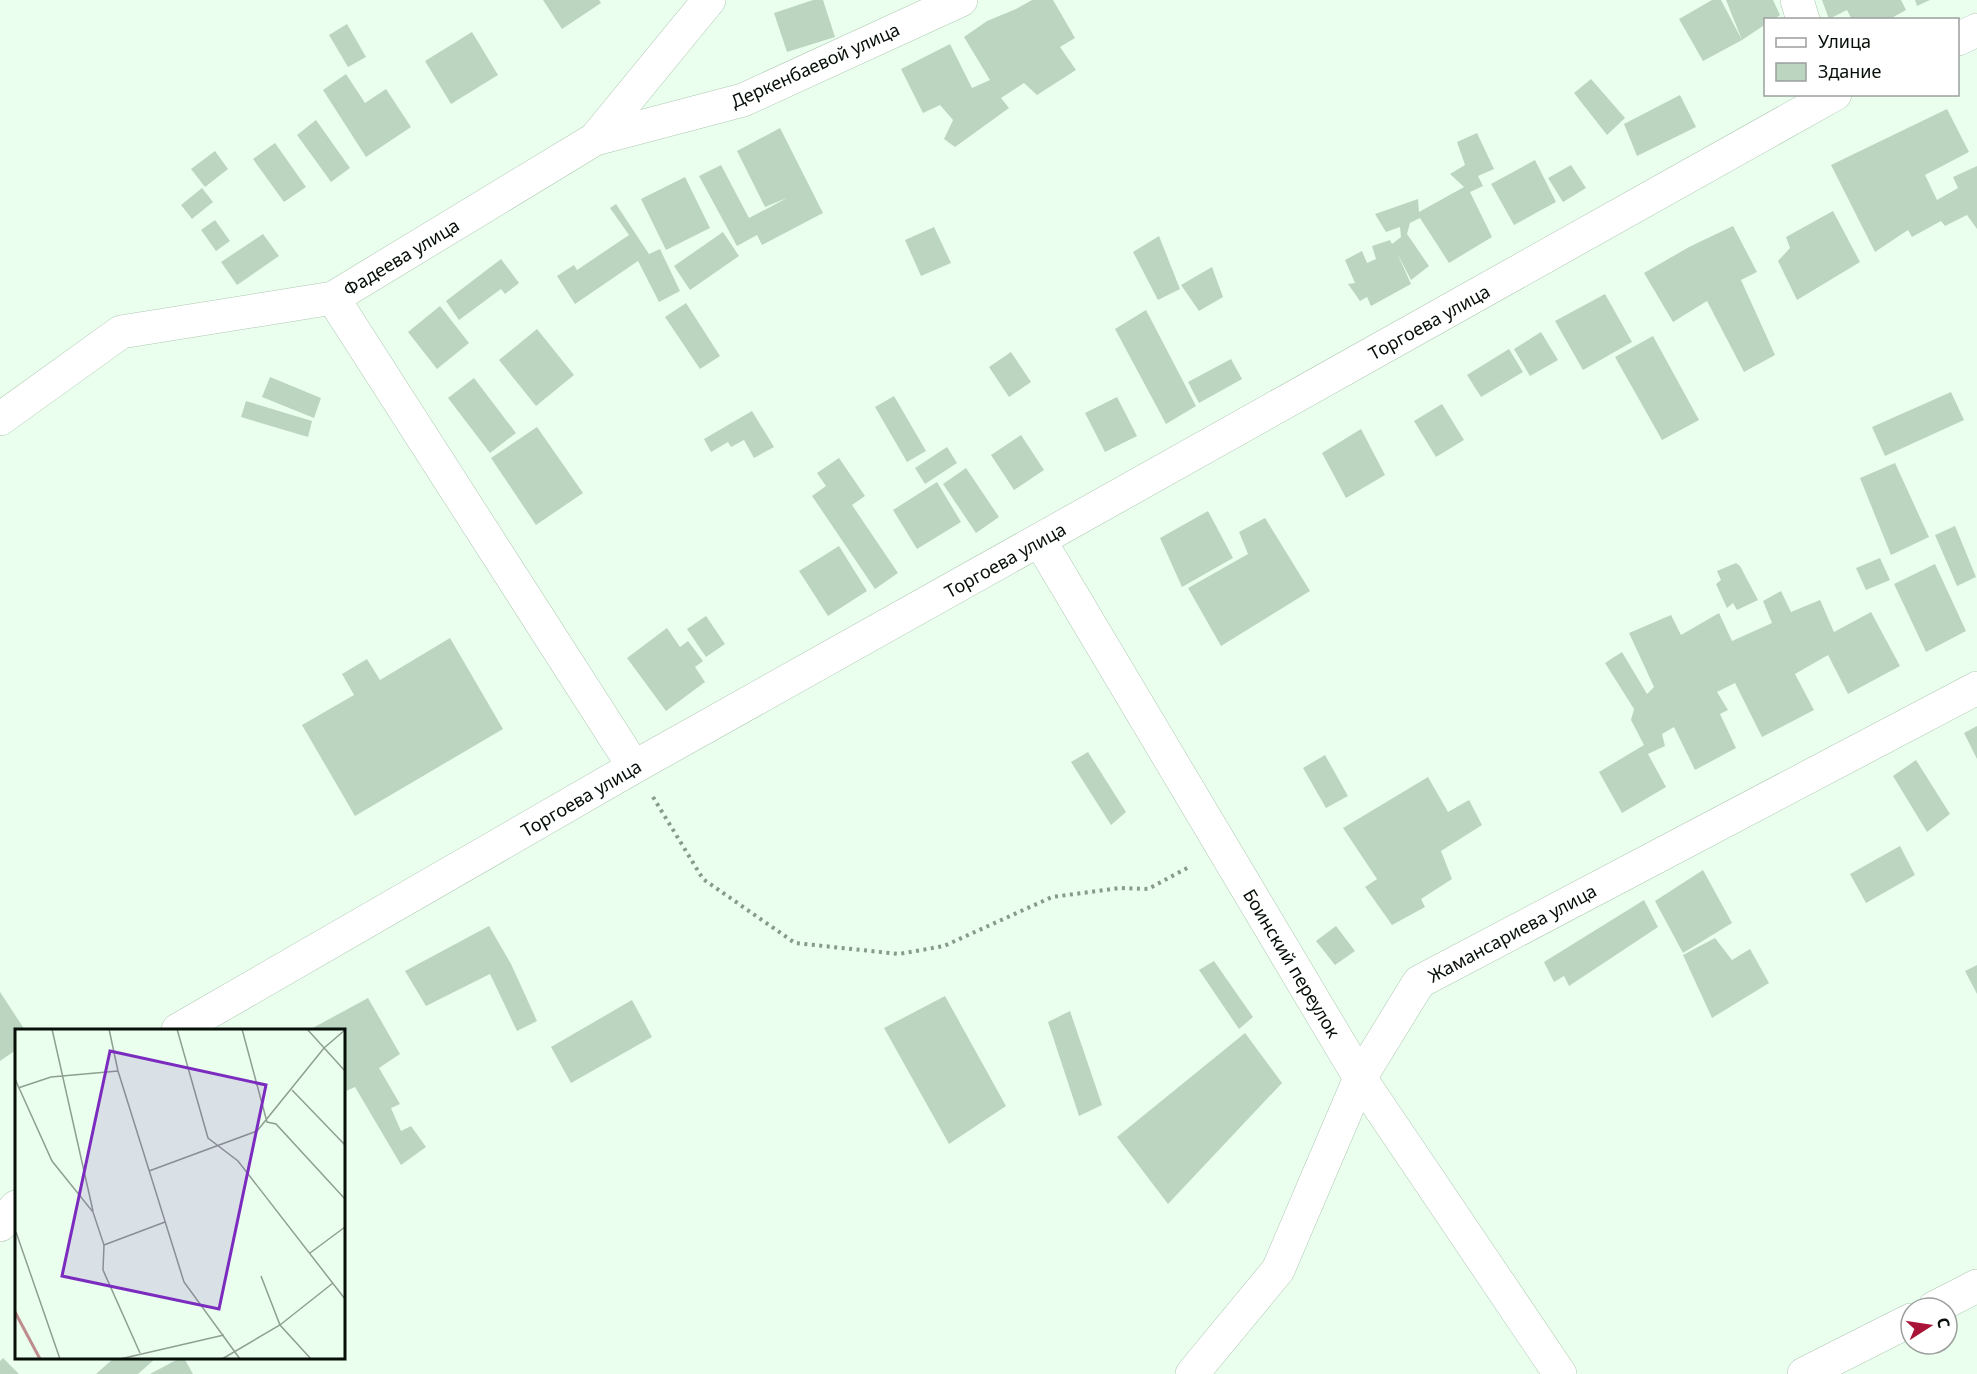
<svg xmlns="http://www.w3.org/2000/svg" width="1977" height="1374" viewBox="0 0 1977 1374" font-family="'Noto Sans',sans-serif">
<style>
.building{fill:#bcd5c0}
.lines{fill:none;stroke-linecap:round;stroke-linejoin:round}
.minor-casing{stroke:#afc8b3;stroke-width:34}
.path{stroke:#89998c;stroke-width:4;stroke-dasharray:3 4.5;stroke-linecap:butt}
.minor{stroke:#fff;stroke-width:33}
.labels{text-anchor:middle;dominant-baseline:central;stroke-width:5;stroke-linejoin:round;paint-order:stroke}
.street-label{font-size:18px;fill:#060f08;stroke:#fff}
.inset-river{fill:none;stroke:#bf8c8e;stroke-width:3}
.inset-road{fill:none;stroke:#8f9f92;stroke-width:1.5}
.view{fill:#7b2cbf;fill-opacity:0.15;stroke:#7b2cbf;stroke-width:3}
.inset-edge{fill:none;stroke:#060f08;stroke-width:3}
</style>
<rect width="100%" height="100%" fill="#eaffee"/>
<path class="building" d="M543 0H599L601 3 562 29Z
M813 0H823L835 37 787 52 774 13Z
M1032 0H1053L1075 38 1060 47 1076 70 1037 95 1024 83 1001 98 1009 108 955 147 944 139 953 120 940 105 923 113 901 69 950 44 972 88 990 80 964 37 987 21 1016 9Z
M1712 0H1721L1742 40 1703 61 1679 19Z
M1726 0H1773L1780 15 1773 20H1766V24L1742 40Z
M1822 0H1901L1906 10 1888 20H1852L1847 10 1829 19Z
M1915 0H1930L1917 6Z
M347 24 366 57 348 67 329 35Z
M472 32 498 75 451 104 425 61Z
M346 74 365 103 386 89 411 127 366 157 323 90Z
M1591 79 1625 118 1607 135 1574 93Z
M1680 95 1696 127 1637 156 1624 124Z
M1947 109 1969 152 1925 175 1937 200 1958 188 1953 177 1977 166V229L1967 215 1945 226 1941 221 1912 237 1908 230 1875 252 1831 165Z
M316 120 350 168 331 182 297 135Z
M780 128 823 213 762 245 757 235 737 246 699 176 721 165 749 218 787 198 765 207 737 151Z
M1477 133 1494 169 1478 176 1483 186 1470 192 1492 237 1449 263 1420 218 1410 223 1407 234 1429 266 1411 280 1397 253 1411 284 1371 306 1367 297 1360 301 1348 284 1355 283 1345 260 1362 251 1367 263 1376 259 1372 246 1390 240 1392 244 1401 237 1400 227 1386 232 1375 214 1418 199 1419 212 1464 187 1450 174 1465 165 1457 142Z
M275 143 306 187 284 202 253 159Z
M215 151 228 169 205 187 191 169Z
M1535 160 1556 202 1514 225 1491 184Z
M1571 165 1586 188 1563 202 1548 178Z
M685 177 710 228 666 250 641 199Z
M202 188 213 202 192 219 181 205Z
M616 204 649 254 660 249 680 291 659 302 638 261 575 304 557 276 574 265 577 270 629 235 610 208Z
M1833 211 1860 262 1797 300 1778 261 1790 248 1786 237Z
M215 220 230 241 216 251 201 230Z
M1733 226 1757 272 1741 280 1775 355 1744 372 1707 301 1673 322 1644 273 1689 247Z
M934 227 951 263 921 276 905 240Z
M723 232 739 256 690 290 674 266Z
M263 234 279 256 237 285 221 262Z
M1159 236 1180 289 1158 300 1133 252Z
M501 259 519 283 505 294 501 289 459 320 446 301Z
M1212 267 1223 297 1199 311 1181 285Z
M1605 294 1632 342 1583 370 1555 321Z
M686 303 720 356 700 369 665 317Z
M440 306 469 343 437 369 408 332Z
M1146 310 1196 406 1166 424 1115 329Z
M537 329 574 375 536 406 499 360Z
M1541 332 1558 360 1530 376 1514 349Z
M1653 336 1699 420 1662 440 1615 357Z
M1509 349 1523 372 1481 397 1467 375Z
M1011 352 1031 382 1009 397 989 367Z
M1231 359 1242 379 1199 403 1188 382Z
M270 377 321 398 314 418 262 397Z
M474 378 516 433 490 453 448 398Z
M1951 392 1964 420 1885 456 1872 427Z
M894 396 926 451 907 462 875 407Z
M1117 397 1137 436 1105 452 1085 413Z
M246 401 312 421 308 437 241 417Z
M1442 404 1464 440 1436 457 1414 421Z
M752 411 774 447 754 458 744 440 731 447 728 442 711 452 704 439Z
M537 427 583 493 536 525 491 458Z
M1361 429 1385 475 1346 498 1322 453Z
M1021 435 1044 470 1014 490 991 455Z
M947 447 957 463 925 484 915 468Z
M839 458 865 496 852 505 898 573 875 589 812 496 826 486 817 473Z
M1895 463 1929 537 1891 555 1860 478Z
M966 468 999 517 976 533 943 484Z
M937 482 961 522 917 549 893 510Z
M1208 511 1233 558 1182 587 1160 538Z
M1265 518 1310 591 1221 646 1188 588 1248 554 1239 532Z
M1955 526 1976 577 1957 586 1935 535Z
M839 546 867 591 828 616 799 571Z
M1880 558 1890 580 1866 590 1856 568Z
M1736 563 1740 566 1758 600 1737 610 1733 603 1727 608 1716 584 1721 580 1717 571Z
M1935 564 1966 631 1926 652 1894 584Z
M1781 591 1791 612 1820 600 1834 632 1871 612 1900 666 1848 694 1828 655 1795 674 1814 710 1762 737 1735 683 1717 692 1728 710 1720 714 1736 748 1695 770 1674 727 1662 734 1665 746 1648 754 1666 787 1622 813 1599 772 1644 745 1631 720 1634 709 1605 663 1622 652 1647 694 1654 687 1629 633 1671 615 1681 635 1719 613 1732 641 1772 623 1763 601Z
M706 616 725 644 706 657 687 629Z
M667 628 680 647 688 641 703 661 695 667 705 682 666 711 627 658Z
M450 638 503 729 355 816 302 725 354 695 342 674 367 659 380 680Z
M1977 726V759L1964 733Z
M1088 752 1126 812 1111 825 1071 762Z
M1325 755 1348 796 1326 808 1303 768Z
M1916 760 1950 814 1927 832 1893 776Z
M1428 777 1448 812 1469 800 1482 825 1441 851 1452 879 1421 899 1425 907 1392 925 1365 887 1377 879 1343 828Z
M1900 846 1915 875 1866 903 1850 874Z
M1703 870 1732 923 1683 953 1655 901Z
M1644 900 1658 927 1569 986 1564 976 1554 982 1544 962Z
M489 926 511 964 537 1021 517 1031 490 974 426 1006 405 971Z
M1336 926 1355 951 1335 965 1316 941Z
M1715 938 1732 960 1750 949 1769 983 1712 1018 1683 955Z
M1214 961 1253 1017 1239 1029 1199 970Z
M1977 965V994L1965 971Z
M0 992 25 1030H16V1050L0 1061Z
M945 996 1006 1106 949 1144 884 1028Z
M368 998 400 1054 379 1068 400 1104 391 1108 401 1131 411 1126 426 1147 401 1165 355 1087 344 1092V1030H309Z
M632 1000 652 1037 571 1083 551 1047Z
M1070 1011 1102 1105 1079 1116 1048 1022Z
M1245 1033 1282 1083 1168 1204 1117 1137Z
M3 1358 19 1374H0V1361Z
M114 1358H156L138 1374H96Z
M180 1358H184L193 1374H150Z"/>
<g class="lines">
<g class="minor-casing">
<path id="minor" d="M1797 0 1803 20
M1958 39 1977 30
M595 139 743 100 961 0
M333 298 634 767
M0 419 121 332 333 298 595 139 709 0
M1040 541 1360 1078 1560 1374
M178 1030 634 767 1835 94
M0 1225 16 1207
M1934 1308 1977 1286
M1192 1374 1278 1270 1360 1078 1419 982 1977 688
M1804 1374 1911 1320"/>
</g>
<path class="path" d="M653 797 703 879 795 943 899 954 944 946 1052 897 1120 888 1148 889 1191 866"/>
<use href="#minor" class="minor"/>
</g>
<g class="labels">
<g class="street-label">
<text transform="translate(815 65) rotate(-24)">Деркенбаевой улица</text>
<text transform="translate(401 257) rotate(-31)">Фадеева улица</text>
<text transform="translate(1429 322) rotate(-29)">Торгоева улица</text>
<text transform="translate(1005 560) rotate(-29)">Торгоева улица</text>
<text transform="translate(581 798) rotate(-30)">Торгоева улица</text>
<text transform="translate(1512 933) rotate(-28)">Жамансариева улица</text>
<text transform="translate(1292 963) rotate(59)">Боинский переулок</text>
</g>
</g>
<g transform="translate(15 1029)">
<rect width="330" height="330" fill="#eaffee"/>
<path class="inset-river" d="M0 283 25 330"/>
<path class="inset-road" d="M37 0 78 182M94 0 103 42 169 253 225 330M162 0 193 109 223 132 330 270M227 0 252 93 261 95 330 170M292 0 330 42M0 50 37 132 78 183 89 216 88 241 125 324M3 59 36 48 103 42M277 61 330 116M134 142 242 102 309 19 330 1M1 203 45 330M89 216 150 193M295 224 330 198M246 247 265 296 296 330M105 330 209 306M207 330 265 296 318 254"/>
<path class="view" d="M95 22 251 56 204 280 47 247Z"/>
<rect width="330" height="330" class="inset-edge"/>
</g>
<rect x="1764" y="18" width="195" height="78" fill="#ffffff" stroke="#9b9f9c" stroke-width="1.5"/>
<rect x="1776" y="38" width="30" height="9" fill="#ffffff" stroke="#9b9f9c" stroke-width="1.5"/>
<text x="1818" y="48" font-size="18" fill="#060f08">Улица</text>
<rect x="1776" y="63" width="30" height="18" fill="#bcd5c0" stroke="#9b9f9c" stroke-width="1.5"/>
<text x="1818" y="78" font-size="18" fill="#060f08">Здание</text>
<g transform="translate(1929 1326) rotate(78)"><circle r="28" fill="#ffffff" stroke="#9b9f9c" stroke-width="1.5"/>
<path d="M0-4.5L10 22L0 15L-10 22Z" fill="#aa1338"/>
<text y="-9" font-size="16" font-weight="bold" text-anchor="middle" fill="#060f08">С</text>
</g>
</svg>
